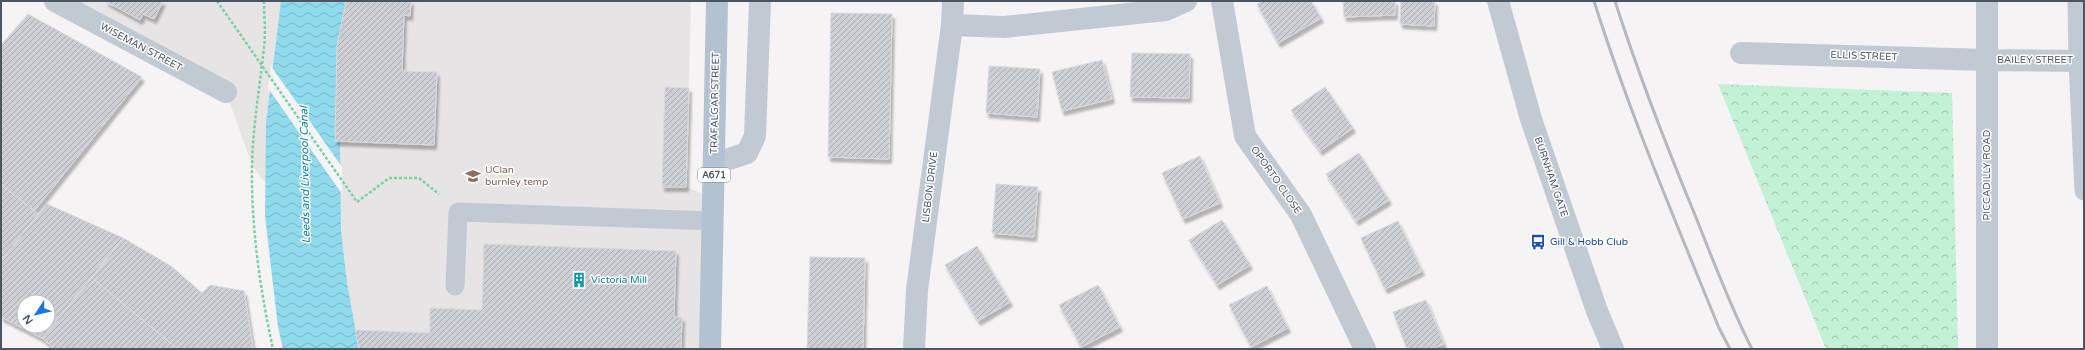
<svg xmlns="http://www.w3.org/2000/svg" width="2085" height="350" viewBox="0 0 2085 350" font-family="'Varela Round',sans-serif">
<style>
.education{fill:#e6e4e5}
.forest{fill:url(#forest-crowns)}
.water{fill:url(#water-waves)}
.pier{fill:#f5f3f3}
.building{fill:url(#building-hatch);stroke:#d7d9de;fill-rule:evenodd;filter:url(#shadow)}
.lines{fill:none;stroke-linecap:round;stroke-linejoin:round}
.path{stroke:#7ad0a6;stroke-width:2.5;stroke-dasharray:3 2;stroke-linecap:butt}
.service{stroke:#c1cad2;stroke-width:19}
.pedestrian{stroke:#c1cad2;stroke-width:22}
.minor{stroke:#c1cad2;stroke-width:22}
.tertiary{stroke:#c1cad2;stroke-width:22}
.primary{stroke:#b3c2d1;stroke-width:22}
.rail{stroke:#b5b8bd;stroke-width:3}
.labels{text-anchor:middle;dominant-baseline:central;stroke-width:3;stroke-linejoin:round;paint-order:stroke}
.shield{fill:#fff;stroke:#808990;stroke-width:1}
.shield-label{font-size:9px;font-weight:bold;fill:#4a5661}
.street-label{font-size:10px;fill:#4a5661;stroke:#fff}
.education-label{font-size:10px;fill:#785e54;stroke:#fff;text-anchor:start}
.transit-label{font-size:10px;fill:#164399;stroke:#fff;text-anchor:start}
.culture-label{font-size:10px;fill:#0d838f;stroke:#fff;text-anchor:start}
.water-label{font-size:11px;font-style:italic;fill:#0c7c9b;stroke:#fff}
</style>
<defs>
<pattern id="forest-crowns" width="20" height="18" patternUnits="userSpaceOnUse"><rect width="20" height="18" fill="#c3f1d5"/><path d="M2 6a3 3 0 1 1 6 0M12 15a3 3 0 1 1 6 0" fill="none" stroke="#a0c6b0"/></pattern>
<pattern id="water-waves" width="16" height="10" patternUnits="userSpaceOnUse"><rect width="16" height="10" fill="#90daee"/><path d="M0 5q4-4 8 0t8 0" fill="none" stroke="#78b4c4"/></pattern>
<pattern id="building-hatch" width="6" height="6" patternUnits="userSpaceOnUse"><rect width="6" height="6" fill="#cdcfd5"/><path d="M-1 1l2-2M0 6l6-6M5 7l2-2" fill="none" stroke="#a8abb0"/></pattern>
<filter id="shadow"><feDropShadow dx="2.5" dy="4.5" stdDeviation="1" flood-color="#0004"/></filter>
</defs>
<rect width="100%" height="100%" fill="#f5f3f3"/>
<path class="education" d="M55 1H691L686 187 714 198 710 349H359L349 298 252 165 226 92Z"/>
<path class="forest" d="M1718 84 1952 93 1958 349H1826Z"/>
<path class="water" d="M281 1H346L337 46 335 141H340L341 231 347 283 359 349H283L278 327 265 216 266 123Z"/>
<path class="pier" d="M271 66 342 167V194L268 88Z"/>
<path class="building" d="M105 1H163L154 19 143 14 140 20Z
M346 1H411L410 16 404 15 402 71 437 72 434 145 335 141 337 46Z
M1262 1H1311L1321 18 1278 43 1257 4Z
M1343 1H1395V15L1344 17Z
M1401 1H1435L1434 26 1400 24Z
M831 13 892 14 889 159 828 157Z
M28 14 142 77 34 211 1 184V45Z
M1132 53 1190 54 1189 98 1130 97Z
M1102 60 1112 99 1062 111 1052 72Z
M989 66 1040 69 1037 117 986 113Z
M665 87 689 88 686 187H662Z
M1325 87 1353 128 1320 151 1291 110Z
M1359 153 1389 200 1356 221 1326 174Z
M1200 156 1220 203 1183 219 1162 173Z
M1 184 38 214 1 261Z
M996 184 1038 187 1034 237 992 233Z
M47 204 123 238 42 338 1 317V261ZM24 302H48V326H24Z
M1222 220 1250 265 1217 285 1189 240Z
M1398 221 1422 271 1385 289 1361 238Z
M123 238 171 266 202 293 210 285 244 291 253 349H178L92 278Z
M484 244 676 251 674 317H682L681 349H359L355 330 430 333V308L482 310Z
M977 246 1010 302 978 321 945 265Z
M810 257 865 258 863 349H807Z
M92 278 178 349H55L42 338Z
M1098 285 1120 327 1081 347 1059 305Z
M1267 286 1288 328 1251 347 1229 305Z
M1426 300 1444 344 1431 349H1407L1393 312Z"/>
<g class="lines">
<path class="path" d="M217 1 357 202 389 178H419L439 194
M264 1C264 16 266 32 264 47 260 86 253 125 252 165 251 227 260 289 273 349"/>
<path class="service" d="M2077 1 2078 61 2084 191
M455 286 458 212 713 221"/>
<path class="pedestrian" d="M714 164 747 153 755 136 760 1"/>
<path class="minor" d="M55 1 226 92
M953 1 952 25 1004 27 1166 10 1186 1
M1222 1 1245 136 1301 215 1365 349
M1741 53 1987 60 2084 61
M914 349 917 290 952 25
M1987 349V1"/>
<path class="tertiary" d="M1498 1 1531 119 1597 311 1613 349"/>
<path class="primary" d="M710 349 717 1"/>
<path class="rail" d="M1594 1C1629 112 1675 220 1719 328L1730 349
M1615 1C1638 73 1666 145 1695 215 1713 260 1730 306 1752 349"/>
</g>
<defs>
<g id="university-bare" transform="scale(1.2)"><path d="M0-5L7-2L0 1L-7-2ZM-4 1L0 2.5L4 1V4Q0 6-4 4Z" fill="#8d6e63" stroke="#fff" stroke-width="2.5" paint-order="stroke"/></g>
<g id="bus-bare" transform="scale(1.2)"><path d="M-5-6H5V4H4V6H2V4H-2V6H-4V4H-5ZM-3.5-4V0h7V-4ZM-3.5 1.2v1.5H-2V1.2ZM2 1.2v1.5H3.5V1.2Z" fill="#1a4fb4" stroke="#fff" stroke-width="2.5" paint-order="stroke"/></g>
<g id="building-bare" transform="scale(1.2)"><path d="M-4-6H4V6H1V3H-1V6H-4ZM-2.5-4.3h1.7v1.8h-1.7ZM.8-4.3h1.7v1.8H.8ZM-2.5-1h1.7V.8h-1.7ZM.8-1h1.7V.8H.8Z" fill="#0f9aa8" stroke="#fff" stroke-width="2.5" paint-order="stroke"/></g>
</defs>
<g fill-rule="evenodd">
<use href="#university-bare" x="473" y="176"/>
<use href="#bus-bare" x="1538" y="242"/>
<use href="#building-bare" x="579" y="280"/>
</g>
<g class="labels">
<rect class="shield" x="698" y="168" width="32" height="14" rx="3"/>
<g class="shield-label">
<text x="714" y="175">A671</text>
</g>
<g class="street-label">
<text transform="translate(141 47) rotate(28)">WISEMAN STREET</text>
<text transform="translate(1864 56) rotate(2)">ELLIS STREET</text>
<text x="2035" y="60">BAILEY STREET</text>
<text transform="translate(715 103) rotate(-89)">TRAFALGAR STREET</text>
<text transform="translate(1987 175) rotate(-90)">PICCADILLY ROAD</text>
<text transform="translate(1551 177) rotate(71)">BURNHAM GATE</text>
<text transform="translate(1276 180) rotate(55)">OPORTO CLOSE</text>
<text transform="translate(930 187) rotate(-83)">LISBON DRIVE</text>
</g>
<g class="education-label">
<text x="485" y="170">UClan<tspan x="485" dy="12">burnley temp</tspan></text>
</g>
<g class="transit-label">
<text x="1550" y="242">Gill &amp; Hobb Club</text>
</g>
<g class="culture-label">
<text x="591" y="280">Victoria Mill</text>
</g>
<g class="water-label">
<text transform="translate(305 175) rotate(-91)">Leeds and Liverpool Canal</text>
</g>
</g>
<rect width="2085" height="350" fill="none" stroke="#4a5661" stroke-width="4"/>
<g transform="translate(36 314) rotate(235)"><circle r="19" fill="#ffffff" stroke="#b7bbc0"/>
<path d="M0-3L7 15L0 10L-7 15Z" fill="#1a73e8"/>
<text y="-6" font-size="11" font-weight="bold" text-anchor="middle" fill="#4a5661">N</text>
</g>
</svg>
